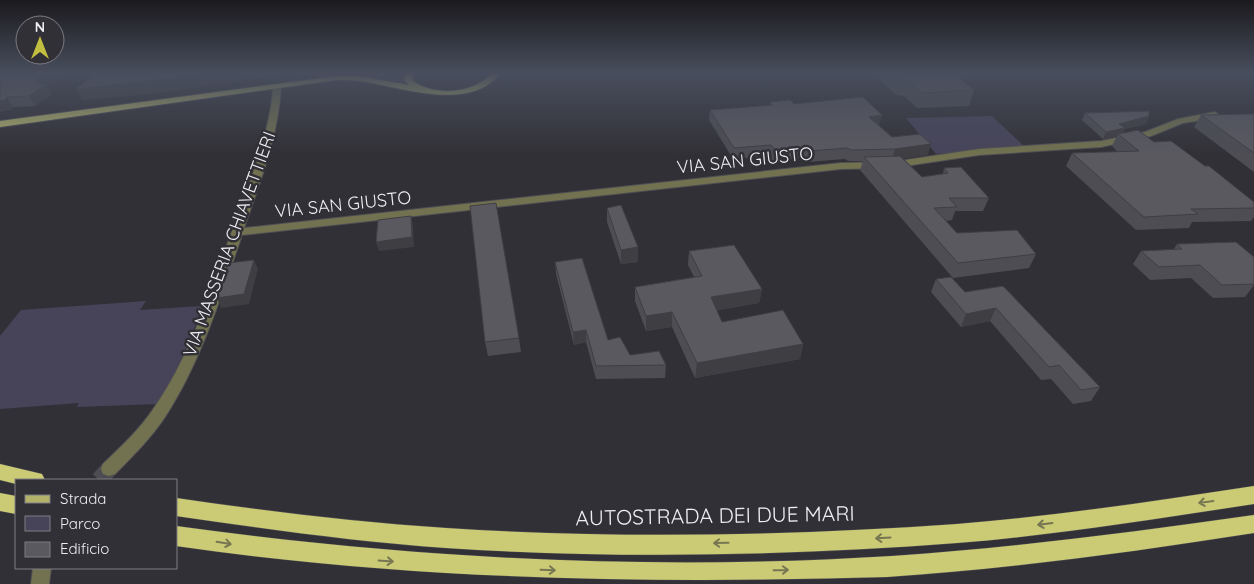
<svg xmlns="http://www.w3.org/2000/svg" width="1254" height="584" viewBox="0 0 1254 584" font-family="Quicksand,sans-serif">
<style>
.green{fill:#47445a}
.lines{fill:none;stroke-linecap:round;stroke-linejoin:round}
.minor-tunnel{stroke:#4d4c52;stroke-width:17;stroke-dasharray:17 8;stroke-linecap:butt}
.minor-casing{stroke:#4f4e54;stroke-width:2}
.major-casing{stroke:#4f4e54;stroke-width:2}
.highway-casing{stroke:#4f4e54;stroke-width:1}
.minor{fill:#727250;fill-rule:evenodd}
.major{fill:#b2b26b;fill-rule:evenodd}
.highway{fill:#cccb75;fill-rule:evenodd}
.wall{fill:#4d4d53}
.shaded-wall{fill:#3f3e43}
.building{fill:#5a5960;stroke:#3f3e43}
.oneway{stroke:#777652}
.labels{text-anchor:middle;dominant-baseline:central;stroke-width:5;stroke-linejoin:round;paint-order:stroke}
.street-label{font-size:18px;fill:#eeedf2;stroke:#313036}
.near-street-label{font-size:21px;fill:#eeedf2;stroke:#313036}
</style>
<rect width="100%" height="100%" fill="#313036"/>
<path class="green" d="M366 73H405V83L363 76Z
M992 116 1026 148 936 154 906 118Z
M146 301 140 310 202 306C191 341 176 372 158 404L77 407 79 403 0 409V336L21 310Z"/>
<g class="lines">
<path class="minor-tunnel" d="M99 480 109 469"/>
<g class="minor-casing">
<path id="minor" d="M271 85H277L281 88C278 137 260 182 244 228L841 163 892 162 979 149 1101 141 1145 132 1178 119 1215 112 1219 115 1215 118 1183 123 1151 136 1101 147 979 155 892 168 841 169 242 235C221 296 201 362 165 417 151 438 133 456 115 474L109 476 103 474 101 469 103 464C121 447 140 429 154 408 191 355 210 291 232 231 248 185 269 139 273 89L270 87Z
M33 568H51L49 584H31Z"/>
</g>
<g class="major-casing">
<path id="major" d="M407 73H415L412 80C432 97 475 94 492 73H500C471 113 401 87 360 81 353 80 345 80 337 80L0 127V121L337 76H358L409 85 404 80Z"/>
</g>
<g class="highway-casing">
<path id="highway" d="M0 464 42 474 45 480H16V484L0 480Z
M1254 486V504C1155 519 1057 535 957 543 788 556 616 559 446 548 356 542 266 529 176 516V498C266 511 356 522 446 528 616 539 788 536 957 524 1057 516 1155 501 1254 486Z
M0 493 16 496V514L0 511Z
M1254 515V533C1132 552 1010 569 887 577 649 584 412 580 176 546V526C413 559 653 571 892 556 1013 548 1134 532 1254 515Z"/>
</g>
<use href="#minor" class="minor"/>
<use href="#major" class="major"/>
<use href="#highway" class="highway"/>
</g>
<path class="wall" d="M0 73H62L47 85 52 94 35 106 13 107 11 110Z
M96 73H299L276 76 253 77 250 79 156 93 82 100Z
M873 73H953L974 90 969 106 917 108 904 96 896 95Z
M770 102 794 104 879 126 892 137 928 155 903 158 922 177 943 174 944 168 989 198 983 211H955L952 220 946 221 957 233 1036 254 1029 268 953 278 860 170 863 161H848L845 159 808 162 805 158 773 161 769 156 733 159 709 120 710 110 770 105Z
M1085 113 1149 116 1146 124 1125 129 1122 133 1154 142 1254 202V217L1251 221 1192 222 1189 228 1136 230 1066 166 1072 153 1118 152 1112 146 1117 136 1103 139 1082 120Z
M1254 114V172L1194 127 1201 115Z
M607 208 638 247V262L621 264 607 222Z
M1177 244 1254 257V285L1245 297 1213 298 1191 278 1150 280 1133 264 1141 251 1174 249Z
M689 251 762 289 759 303 717 310 722 322 803 344 800 359 695 378 672 327 646 331 635 301V287L694 277 688 265Z
M555 262 608 340 630 355 666 365 665 378 596 379 586 342 574 345 556 274Z
M936 279 965 292 1003 286 1100 387 1091 401 1073 404 1051 379 1041 380 990 321 961 327 931 292Z
M519 338 521 352 488 356 485 342Z"/>
<path class="shaded-wall" d="M43 73H62L47 85 52 94 35 106 29 96 34 80Z
M210 73H252L253 77 250 79 156 93 82 100 76 89Z
M275 73H299L276 76Z
M7 97 13 107 11 110 0 112V101Z
M882 115 879 126 869 117Z
M1149 116 1146 124 1125 129 1122 135 1118 134 1117 136 1103 139 1106 132 1119 124Z
M931 144 928 155 892 160 895 149Z
M411 216 413 225 414 247 379 251 376 242Z
M638 247V262L621 264V250Z
M254 260 258 269 249 304 221 308 217 298Z
M762 289 759 303 710 312 711 297Z
M996 308 990 321 961 327 966 314Z
M672 312V327L646 331V316Z
M586 330V342L574 345 573 332Z
M803 344 800 359 695 378 697 363Z"/>
<path class="building" d="M0 73H43L34 80H40L36 82H40L37 84H46L29 96 7 97 5 100 0 101Z
M96 73H210L150 81 76 89Z
M892 73H953L974 90 922 93 908 81 900 80Z
M863 97 882 115 869 117 892 137 920 134 931 144 895 149 851 150 847 148 810 151 807 147 775 150 771 145 734 148 710 110 773 105 770 102 790 100 794 104Z
M1149 111V116L1119 124 1125 128 1106 132 1085 113Z
M1254 114V153L1201 115Z
M1138 130 1154 142 1171 141 1205 166H1209L1254 202V208L1191 209 1198 214 1144 217 1072 153 1139 151 1118 134Z
M900 156 922 177 948 173 944 168 961 167 989 198H949L957 207 934 208 957 233 1017 230 1036 254 958 263 864 157Z
M496 203 519 338 485 342 470 206Z
M621 205 638 247 621 250 607 208Z
M411 216 412 237 376 242 378 220Z
M1236 242 1254 257V284L1222 285 1200 265 1159 267 1141 251 1182 249 1177 244Z
M734 245 762 289 711 297 722 322 783 310 803 344 697 363 672 312 646 316 635 287 702 276 689 251Z
M582 258 608 340 620 337 630 355 659 351 666 365 596 366 586 330 573 332 555 262Z
M254 260 244 294 217 298 228 263Z
M951 277 965 292 1003 286 1100 387 1081 390 1059 365 1049 367 996 308 966 314 936 279Z"/>
<defs><path id="oneway-shaft" d="M-6 0H5M1.5-3L5.5 0L1.5 3" fill="none" stroke-width="1.6" stroke-linecap="round" stroke-linejoin="round" transform="scale(1.25)"/></defs>
<g class="oneway">
<use href="#oneway-shaft" transform="translate(1206 502) rotate(172)"/>
<use href="#oneway-shaft" transform="translate(1045 524) rotate(173)"/>
<use href="#oneway-shaft" transform="translate(883 538) rotate(177)"/>
<use href="#oneway-shaft" transform="translate(224 543) rotate(9)"/>
<use href="#oneway-shaft" transform="translate(721 543) rotate(179)"/>
<use href="#oneway-shaft" transform="translate(386 561) rotate(4)"/>
<use href="#oneway-shaft" transform="translate(548 570) rotate(2)"/>
<use href="#oneway-shaft" transform="translate(781 570) rotate(-1)"/>
</g>
<linearGradient id="sky" x2="0" y2="1"><stop stop-color="#1b1a1e"/><stop offset="0.47" stop-color="#484e5d"/><stop offset="1" stop-color="#484e5d" stop-opacity="0"/></linearGradient>
<rect width="1254" height="155" fill="url(#sky)"/>
<g class="labels">
<g class="street-label">
<text transform="translate(745 160) rotate(-6)">VIA SAN GIUSTO</text>
<text transform="translate(343 204) rotate(-6)">VIA SAN GIUSTO</text>
<text transform="translate(229 244) rotate(-70)">VIA MASSERIA CHIAVETTIERI</text>
</g>
<g class="near-street-label">
<text transform="translate(715 515) rotate(-1)">AUTOSTRADA DEI DUE MARI</text>
</g>
</g>
<rect x="15" y="479" width="162" height="90" fill="#313036" stroke="#7d7c81"/>
<rect x="25" y="495" width="25" height="8" fill="#b2b26b" stroke="#7d7c81"/>
<text x="60" y="504" font-size="15" fill="#eeedf2">Strada</text>
<rect x="25" y="516" width="25" height="15" fill="#47445a" stroke="#7d7c81"/>
<text x="60" y="529" font-size="15" fill="#eeedf2">Parco</text>
<rect x="25" y="542" width="25" height="15" fill="#5a5960" stroke="#7d7c81"/>
<text x="60" y="554" font-size="15" fill="#eeedf2">Edificio</text>
<g transform="translate(40 40)"><circle r="24" fill="#313036" stroke="#7d7c81"/>
<path d="M0-4L9 19L0 12L-9 19Z" fill="#c1be40"/>
<text y="-8" font-size="14" font-weight="bold" text-anchor="middle" fill="#eeedf2">N</text>
</g>
</svg>
